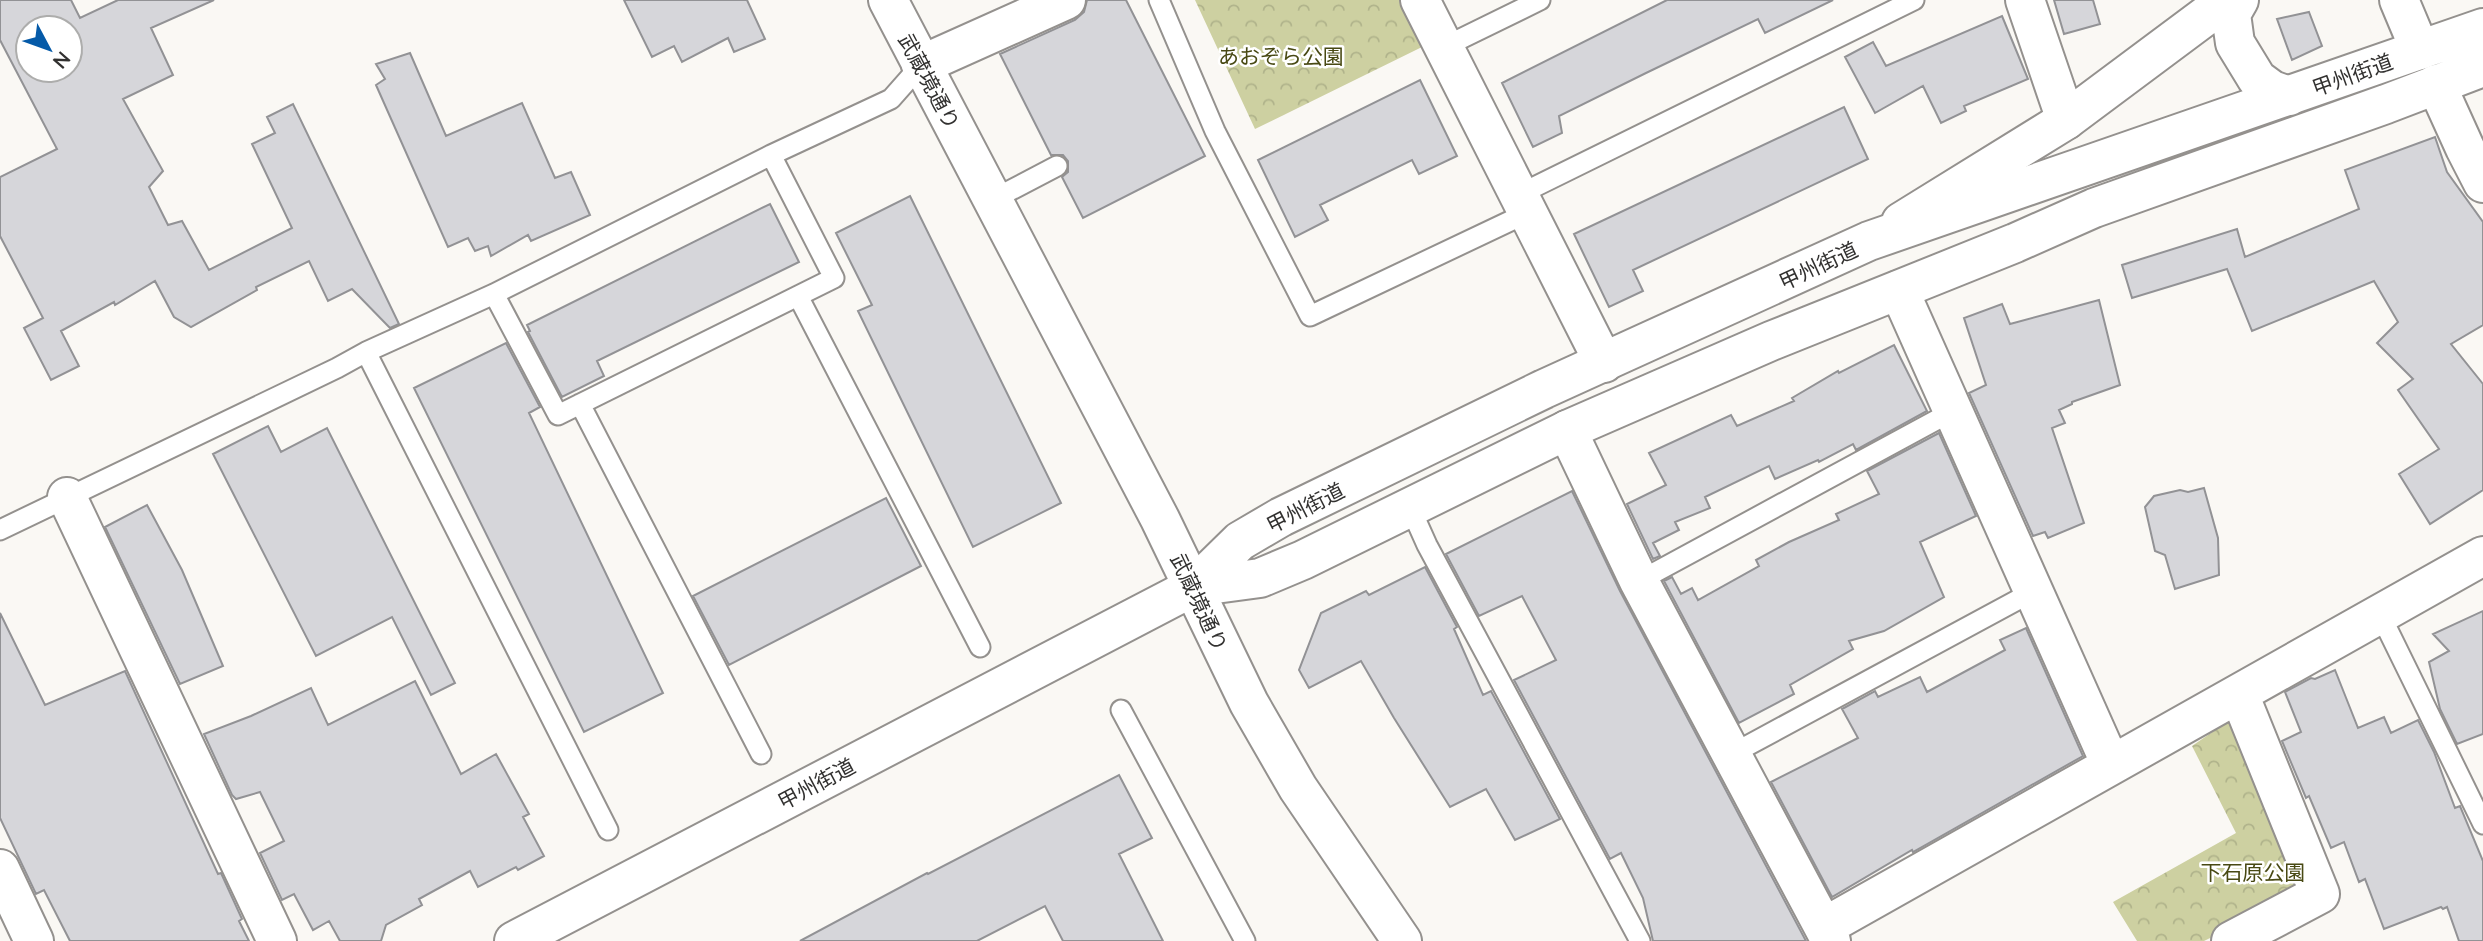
<svg xmlns="http://www.w3.org/2000/svg" width="2483" height="941" viewBox="0 0 2483 941" font-family="Lato,'Noto Sans JP',sans-serif">
<style>
.forest{fill:url(#forest-crowns)}
.building{fill:#d6d6da;stroke:#929295;stroke-width:2;fill-rule:evenodd}
.lines{fill:none;stroke-linecap:round;stroke-linejoin:round}
.service-casing{stroke:#94918e;stroke-width:23}
.minor-casing{stroke:#94918e;stroke-width:42}
.tertiary-casing{stroke:#94918e;stroke-width:42}
.secondary-casing{stroke:#94918e;stroke-width:42}
.primary-casing{stroke:#94918e;stroke-width:42}
.trunk-casing{stroke:#94918e;stroke-width:42}
.service{stroke:#fff;stroke-width:19}
.minor{stroke:#fff;stroke-width:38}
.tertiary{stroke:#fff;stroke-width:38}
.secondary{stroke:#fff;stroke-width:38}
.primary{stroke:#fff;stroke-width:38}
.trunk{stroke:#fff;stroke-width:38}
.labels{text-anchor:middle;dominant-baseline:central;stroke-width:5;stroke-linejoin:round;paint-order:stroke}
.park-label{font-size:21px;fill:#484913;stroke:#fff}
.street-label{font-size:21px;fill:#323130;stroke:#fff}
</style>
<defs>
<pattern id="forest-crowns" width="20" height="18" patternUnits="userSpaceOnUse" patternTransform="scale(1.75)"><rect width="20" height="18" fill="#cdd0a1"/><path d="M2 6a3 3 0 1 1 6 0M12 15a3 3 0 1 1 6 0" fill="none" stroke="#b0b38b"/></pattern>
</defs>
<rect width="100%" height="100%" fill="#faf8f4"/>
<path class="forest" d="M1195 0H1399L1422 47 1255 129Z
M2237 715 2306 891 2204 941H2137L2113 902 2236 833 2192 746Z"/>
<path class="building" d="M0 0H71L80 18 118 0H214L151 28 173 75 123 99 163 171 149 187 168 225 182 221 209 270 292 228 252 144 275 133 267 117 293 104 399 324 390 328 352 289 328 301 309 261 256 287 257 290 191 327 174 317 155 281 115 305 114 302 61 331 79 366 51 380 24 328 43 318 0 236V177L57 149 0 40ZM28 28H70V70H28Z
M624 0H747L765 39 734 52 728 38 682 62 674 46 652 57Z
M1087 0H1126L1205 156 1083 218 1062 177 1068 172V161L1063 155H1051L1000 54 1075 20 1084 12Z
M1667 0H1833L1765 33 1758 19 1646 73 1559 116 1562 133 1533 147 1502 83Z
M2054 0H2093L2100 24 2064 34Z
M2309 12 2322 46 2292 60 2277 19Z
M2002 16 2028 79 1964 106 1966 111 1941 123 1923 86 1875 113 1845 57 1873 42 1886 66Z
M410 53 446 136 522 103 555 178 571 172 590 215 531 241 528 235 491 256 488 246 475 251 468 238 448 247 376 85 385 79 376 64Z
M1420 80 1457 156 1419 174 1412 160 1320 205 1328 220 1295 237 1258 160Z
M1844 107 1868 159 1633 270 1643 291 1609 307 1574 234Z
M2435 137 2447 172 2483 222V325L2451 344 2483 384V490L2430 524 2399 474 2439 449 2398 390 2413 379 2377 343 2398 322 2374 281 2252 331 2227 269 2132 298 2122 265 2237 229 2245 257 2359 209 2345 170Z
M910 196 1061 503 973 547 858 311 872 305 836 233Z
M770 204 799 262 597 361 604 376 562 397 528 332 530 331 527 325Z
M2099 300 2120 385 2072 402V404L2059 410 2065 423 2052 428 2084 523 2048 538 2045 532 2033 536 1969 393 1986 385 1964 318 2002 304 2010 324Z
M506 343 540 407 529 413 663 693 584 732 414 388Z
M1894 345 1927 411 1856 450 1853 444 1819 462 1818 460 1775 479 1769 466 1705 497 1710 508 1675 522 1679 530 1653 543 1660 556 1653 559 1627 504 1666 485 1649 453 1731 415 1737 426 1794 401 1792 398 1838 371 1839 373Z
M268 426 281 452 327 428 455 683 431 695 392 617 316 656 213 454Z
M1939 433 1976 516 1920 542 1944 597 1884 631 1849 641 1853 649 1790 685 1794 694 1739 723 1664 581 1672 577 1681 594 1692 588 1698 600 1759 566 1756 560 1789 542 1839 520 1836 514 1879 494 1867 471Z
M2204 488 2218 538 2219 575 2175 589 2165 555 2155 551 2145 507 2154 496 2180 490 2188 492Z
M1572 491 1620 591 1806 941H1653L1643 898 1621 853 1610 859 1514 680 1556 660 1522 596 1479 616 1446 554Z
M886 498 921 566 729 665 693 596Z
M147 505 182 570 223 666 180 684 105 527Z
M1425 567 1457 627 1454 629 1483 695 1491 691 1560 819 1515 840 1486 789 1450 807 1394 718 1361 661 1309 688 1299 670 1321 613 1366 591 1369 595Z
M2483 611V734L2457 744 2440 709 2429 662 2449 651 2433 634Z
M0 613 45 705 125 671 218 874 221 873 242 919 239 921 249 941H70L44 890 36 894 0 818Z
M2026 628 2083 756 1913 852 1912 850 1832 897 1771 782 1858 738 1842 709 1875 691 1878 697 1920 677 1927 692 2005 650 2000 640Z
M2335 670 2358 728 2384 717 2391 733 2418 720 2434 752 2455 808 2460 806 2483 861V941H2459L2447 907 2443 909 2441 907 2384 929 2365 879 2359 882 2344 842 2331 848 2309 796 2306 798 2282 741 2301 732 2285 692 2311 678 2315 679Z
M415 681 461 774 496 754 529 814 523 817 544 856 518 870 516 867 478 887 470 871 419 899 422 905 386 925 381 941H340L329 921 313 930 294 894 282 900 260 853 284 841 260 792 236 799 232 795 204 734 251 716 311 688 328 725Z
M1119 775 1152 838 1119 854 1163 941H1063L1045 906 977 941H800L927 873 928 874Z"/>
<g class="lines">
<g class="service-casing">
<path id="service" d="M1159 0 1215 131 1310 316 1527 213
M1444 47 1540 0
M1518 195 1914 0
M992 200 1057 166
M494 294 558 415 834 278 771 155
M798 296 980 647
M366 352 608 830
M580 404 761 754
M1410 507 1427 545 1640 941
M0 530 337 368 366 352 494 294 771 155 891 99 921 65
M1639 581 1953 411
M2380 614 2483 824
M1121 710 1245 941
M1732 754 2034 591"/>
</g>
<g class="minor-casing">
<path id="minor" d="M1420 0 1604 363
M2025 0 2066 120
M2399 0 2420 50
M921 65 1066 0
M1899 290 2111 765
M1567 430 1639 581 1831 941
M67 497 277 941
M1824 927 2483 556
M2231 941 2320 894 2239 694"/>
</g>
<g class="tertiary-casing">
<path id="tertiary" d="M2436 84 2465 148 2483 183"/>
</g>
<g class="secondary-casing">
<path id="secondary" d="M2239 0 2231 14 2235 43 2257 79 2272 90 2289 96
M1901 222 2066 120 2227 0"/>
</g>
<g class="primary-casing">
<path id="primary" d="M888 0 1160 519 1249 703 1298 788 1402 941
M0 869 34 941"/>
</g>
<g class="trunk-casing">
<path id="trunk" d="M1193 587 1260 578 1303 560 1567 430 1771 341 2015 243 2094 208 2386 104 2483 67
M514 941 1193 587 1240 541 1281 517 1544 389 1869 241 2483 28"/>
</g>
<use href="#service" class="service"/>
<use href="#minor" class="minor"/>
<use href="#tertiary" class="tertiary"/>
<use href="#secondary" class="secondary"/>
<use href="#primary" class="primary"/>
<use href="#trunk" class="trunk"/>
</g>
<g class="labels">
<g class="park-label">
<text x="1281" y="55">あおぞら公園</text>
<text x="2253" y="871">下石原公園</text>
</g>
<g class="street-label">
<text transform="translate(2352 74) rotate(-20)">甲州街道</text>
<text transform="translate(930 81) rotate(62)">武蔵境通り</text>
<text transform="translate(1818 265) rotate(-25)">甲州街道</text>
<text transform="translate(1305 507) rotate(-27)">甲州街道</text>
<text transform="translate(1200 602) rotate(65)">武蔵境通り</text>
<text transform="translate(816 783) rotate(-28)">甲州街道</text>
</g>
</g>
<g transform="translate(49 49) rotate(131)"><circle r="33" fill="#ffffff" stroke="#adadac" stroke-width="2"/>
<path d="M0-5L12 26L0 18L-12 26Z" fill="#055aa8"/>
<text y="-10" font-size="19" font-weight="bold" text-anchor="middle" fill="#323130">N</text>
</g>
</svg>
